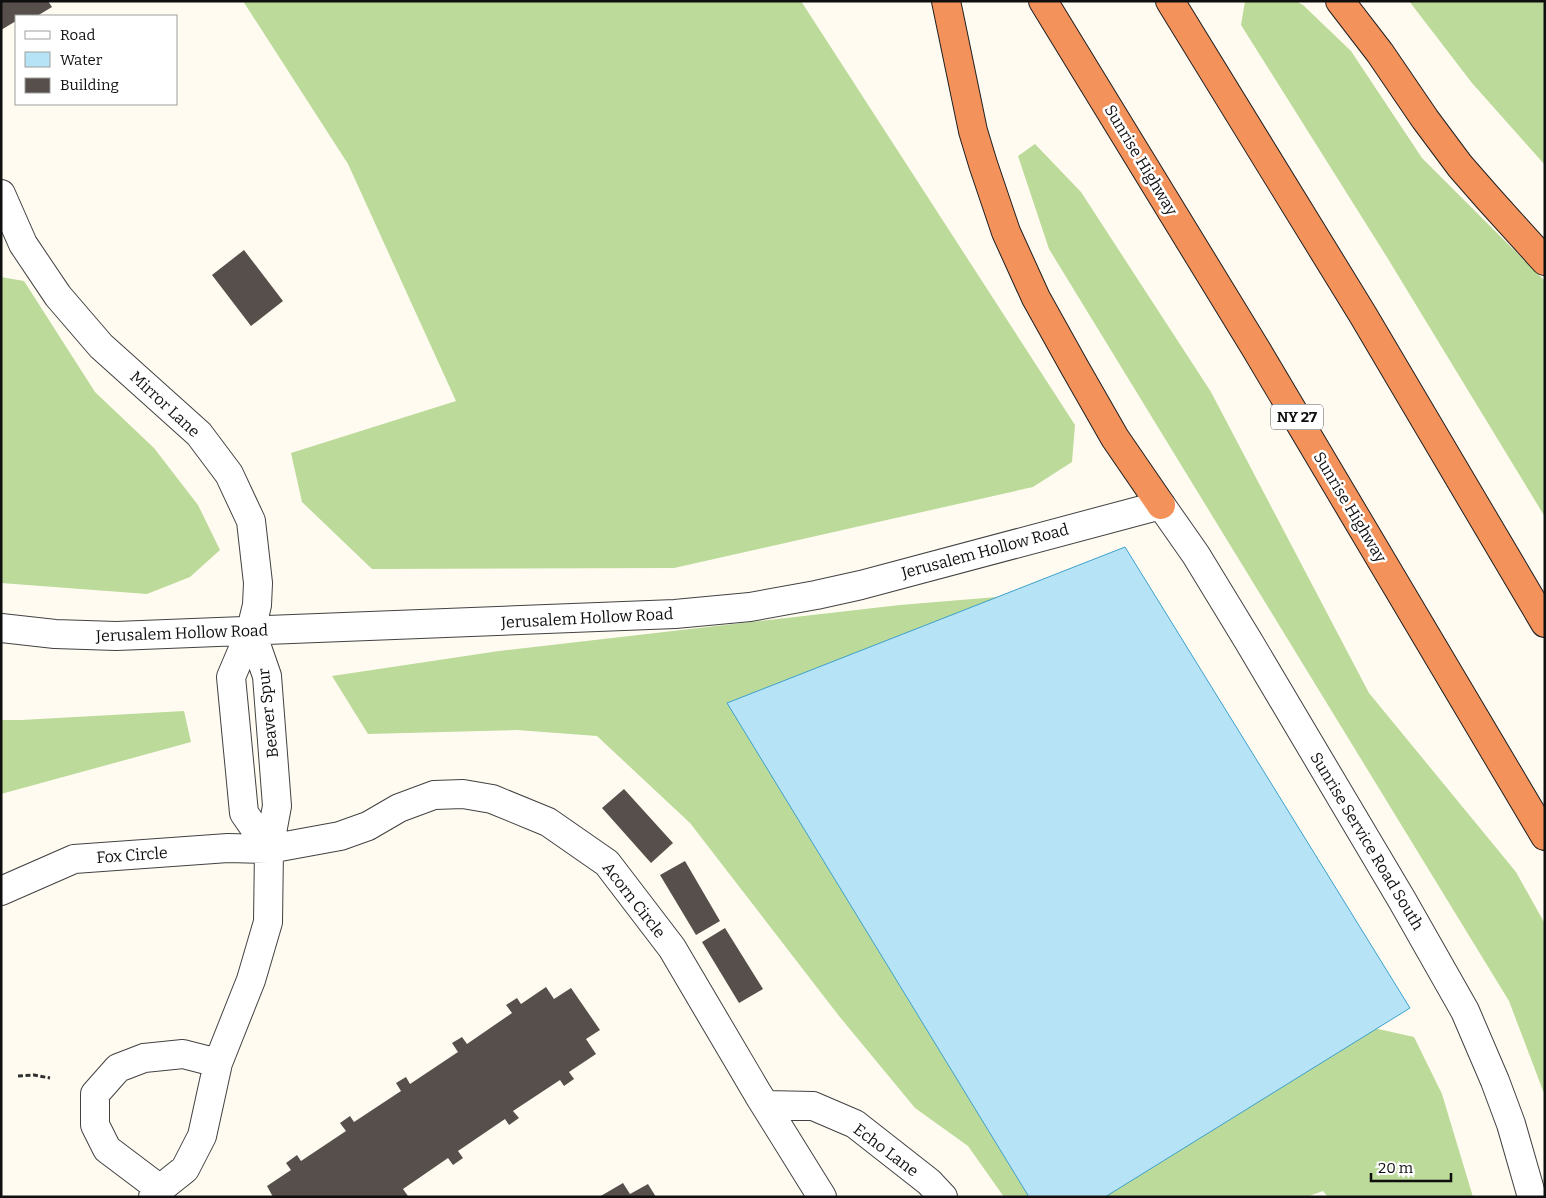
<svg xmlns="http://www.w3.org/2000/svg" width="1546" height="1198" viewBox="0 0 1546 1198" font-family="Bitter,serif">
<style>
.forest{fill:#bcda99}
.water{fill:#b6e4f6;stroke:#3da0cc}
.building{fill:#574f4b}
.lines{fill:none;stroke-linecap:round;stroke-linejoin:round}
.minor-casing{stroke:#424242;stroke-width:30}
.highway-casing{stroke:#202020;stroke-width:30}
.path{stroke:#313131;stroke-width:3;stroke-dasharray:5 2.5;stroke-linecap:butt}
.minor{stroke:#fff;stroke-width:28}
.highway{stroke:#f3925b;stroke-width:28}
.labels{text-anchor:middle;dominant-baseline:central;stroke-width:5;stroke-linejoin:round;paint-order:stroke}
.shield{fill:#fff;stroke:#575757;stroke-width:1}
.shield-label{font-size:15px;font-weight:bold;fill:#0f0f0f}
.street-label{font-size:16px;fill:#0f0f0f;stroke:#fff}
</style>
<rect width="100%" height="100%" fill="#fffbf1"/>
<path class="forest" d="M243 1H801L1075 425 1072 462 1033 487 674 568 372 569 302 502 291 453 456 401 348 164Z
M1245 1H1296L1303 5 1351 51 1422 158 1545 281V517L1385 254 1241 25Z
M1409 1H1545V165L1472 83Z
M1035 144 1081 192 1211 392 1369 693 1516 872 1545 924V1096L1509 1001 1049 249 1018 156Z
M1 277 24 281 95 392 154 448 198 505 220 550 190 577 147 594 1 583Z
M1104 588 1338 1020 1414 1037 1442 1094 1473 1197H1328L1323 1191 1306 1197H1004L968 1146 915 1108 839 1016 690 823 597 736 517 730 368 734 332 676 499 651 900 605Z
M184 711 191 742 1 794V720H21Z"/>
<path class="water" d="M1125 547 1410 1008 1105 1197H1029L727 703Z"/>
<path class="building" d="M1 1H48L52 7 37 16H16V21L1 30Z
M244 250 283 301 251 326 212 275Z
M624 789 673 843 651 863 602 808Z
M685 861 720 921 696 935 660 875Z
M725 928 763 989 739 1003 702 942Z
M546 987 554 999 571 988 600 1030 586 1039 596 1054 569 1072 574 1079 564 1086 560 1080 513 1111 519 1118 509 1125 505 1119 458 1151 463 1158 453 1165 448 1158 403 1189 408 1196 407 1197H273L267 1186 291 1170 286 1163 297 1155 301 1161 346 1131 340 1123 350 1116 354 1122 401 1091 396 1083 406 1077 410 1084 458 1052 452 1043 462 1037 467 1044 512 1013 506 1005 517 998 521 1004Z
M623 1183 630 1194 648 1184 656 1197H599Z"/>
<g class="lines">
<g class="minor-casing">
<path id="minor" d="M1 194 23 244 58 296 101 346 199 434 229 474 251 521 258 583 257 605 251 630 231 677 244 813 269 849
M1 628 55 634 116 636 675 614 750 607 816 595 861 585 1161 505 1196 555 1249 642 1402 900 1465 1011 1495 1081 1511 1124 1532 1197
M1 891 74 859 228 848 269 849 340 836 368 826 399 808 434 795 463 794 492 799 548 822 607 863 672 948 758 1094 822 1197
M766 1105 813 1106 855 1124 929 1182 943 1197
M160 1189 107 1149 95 1125V1094L118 1068 144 1058 183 1054 218 1063
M153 1197 160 1189 185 1169 202 1136 218 1063 251 980 268 922 269 849 277 806 267 676 251 630"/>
</g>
<g class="highway-casing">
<path id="highway" d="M946 1 973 131 983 164 1006 232 1036 298 1075 368 1115 438 1161 505
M1043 1 1256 349 1545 836
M1170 1 1363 315 1545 623
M1340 1 1380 53 1425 119 1460 166 1488 198 1545 261"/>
</g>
<path class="path" d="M18 1076 34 1075 50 1078"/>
<use href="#minor" class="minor"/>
<use href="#highway" class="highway"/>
</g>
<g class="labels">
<rect class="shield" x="1271" y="404.5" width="52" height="25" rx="4"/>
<g class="shield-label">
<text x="1297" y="417">NY 27</text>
</g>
<g class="street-label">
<text transform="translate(1141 160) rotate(59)">Sunrise Highway</text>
<text transform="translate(165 404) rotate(43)">Mirror Lane</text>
<text transform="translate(1350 507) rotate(59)">Sunrise Highway</text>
<text transform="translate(985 551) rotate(-15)">Jerusalem Hollow Road</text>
<text transform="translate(587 618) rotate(-3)">Jerusalem Hollow Road</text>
<text transform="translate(182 633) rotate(-2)">Jerusalem Hollow Road</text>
<text transform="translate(268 713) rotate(-96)">Beaver Spur</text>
<text transform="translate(1367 841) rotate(59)">Sunrise Service Road South</text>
<text transform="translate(132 855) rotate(-4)">Fox Circle</text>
<text transform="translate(634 900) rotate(52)">Acorn Circle</text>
<text transform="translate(886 1150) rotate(37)">Echo Lane</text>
</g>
</g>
<rect width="1546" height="1198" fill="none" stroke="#0f0f0f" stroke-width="5"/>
<rect x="15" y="15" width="162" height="90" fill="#ffffff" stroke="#9f9f9f"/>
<rect x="25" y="31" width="25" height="8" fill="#ffffff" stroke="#9f9f9f"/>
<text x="60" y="40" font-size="15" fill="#0f0f0f">Road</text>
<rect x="25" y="52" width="25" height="15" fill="#b6e4f6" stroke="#9f9f9f"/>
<text x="60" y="65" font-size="15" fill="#0f0f0f">Water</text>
<rect x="25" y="78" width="25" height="15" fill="#574f4b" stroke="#9f9f9f"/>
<text x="60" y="90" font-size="15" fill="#0f0f0f">Building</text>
<path d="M1371 1173v8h80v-8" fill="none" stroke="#0f0f0f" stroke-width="2.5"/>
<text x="1378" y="1173" font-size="15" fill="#0f0f0f" stroke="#ffffff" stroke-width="4" paint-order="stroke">20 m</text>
</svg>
